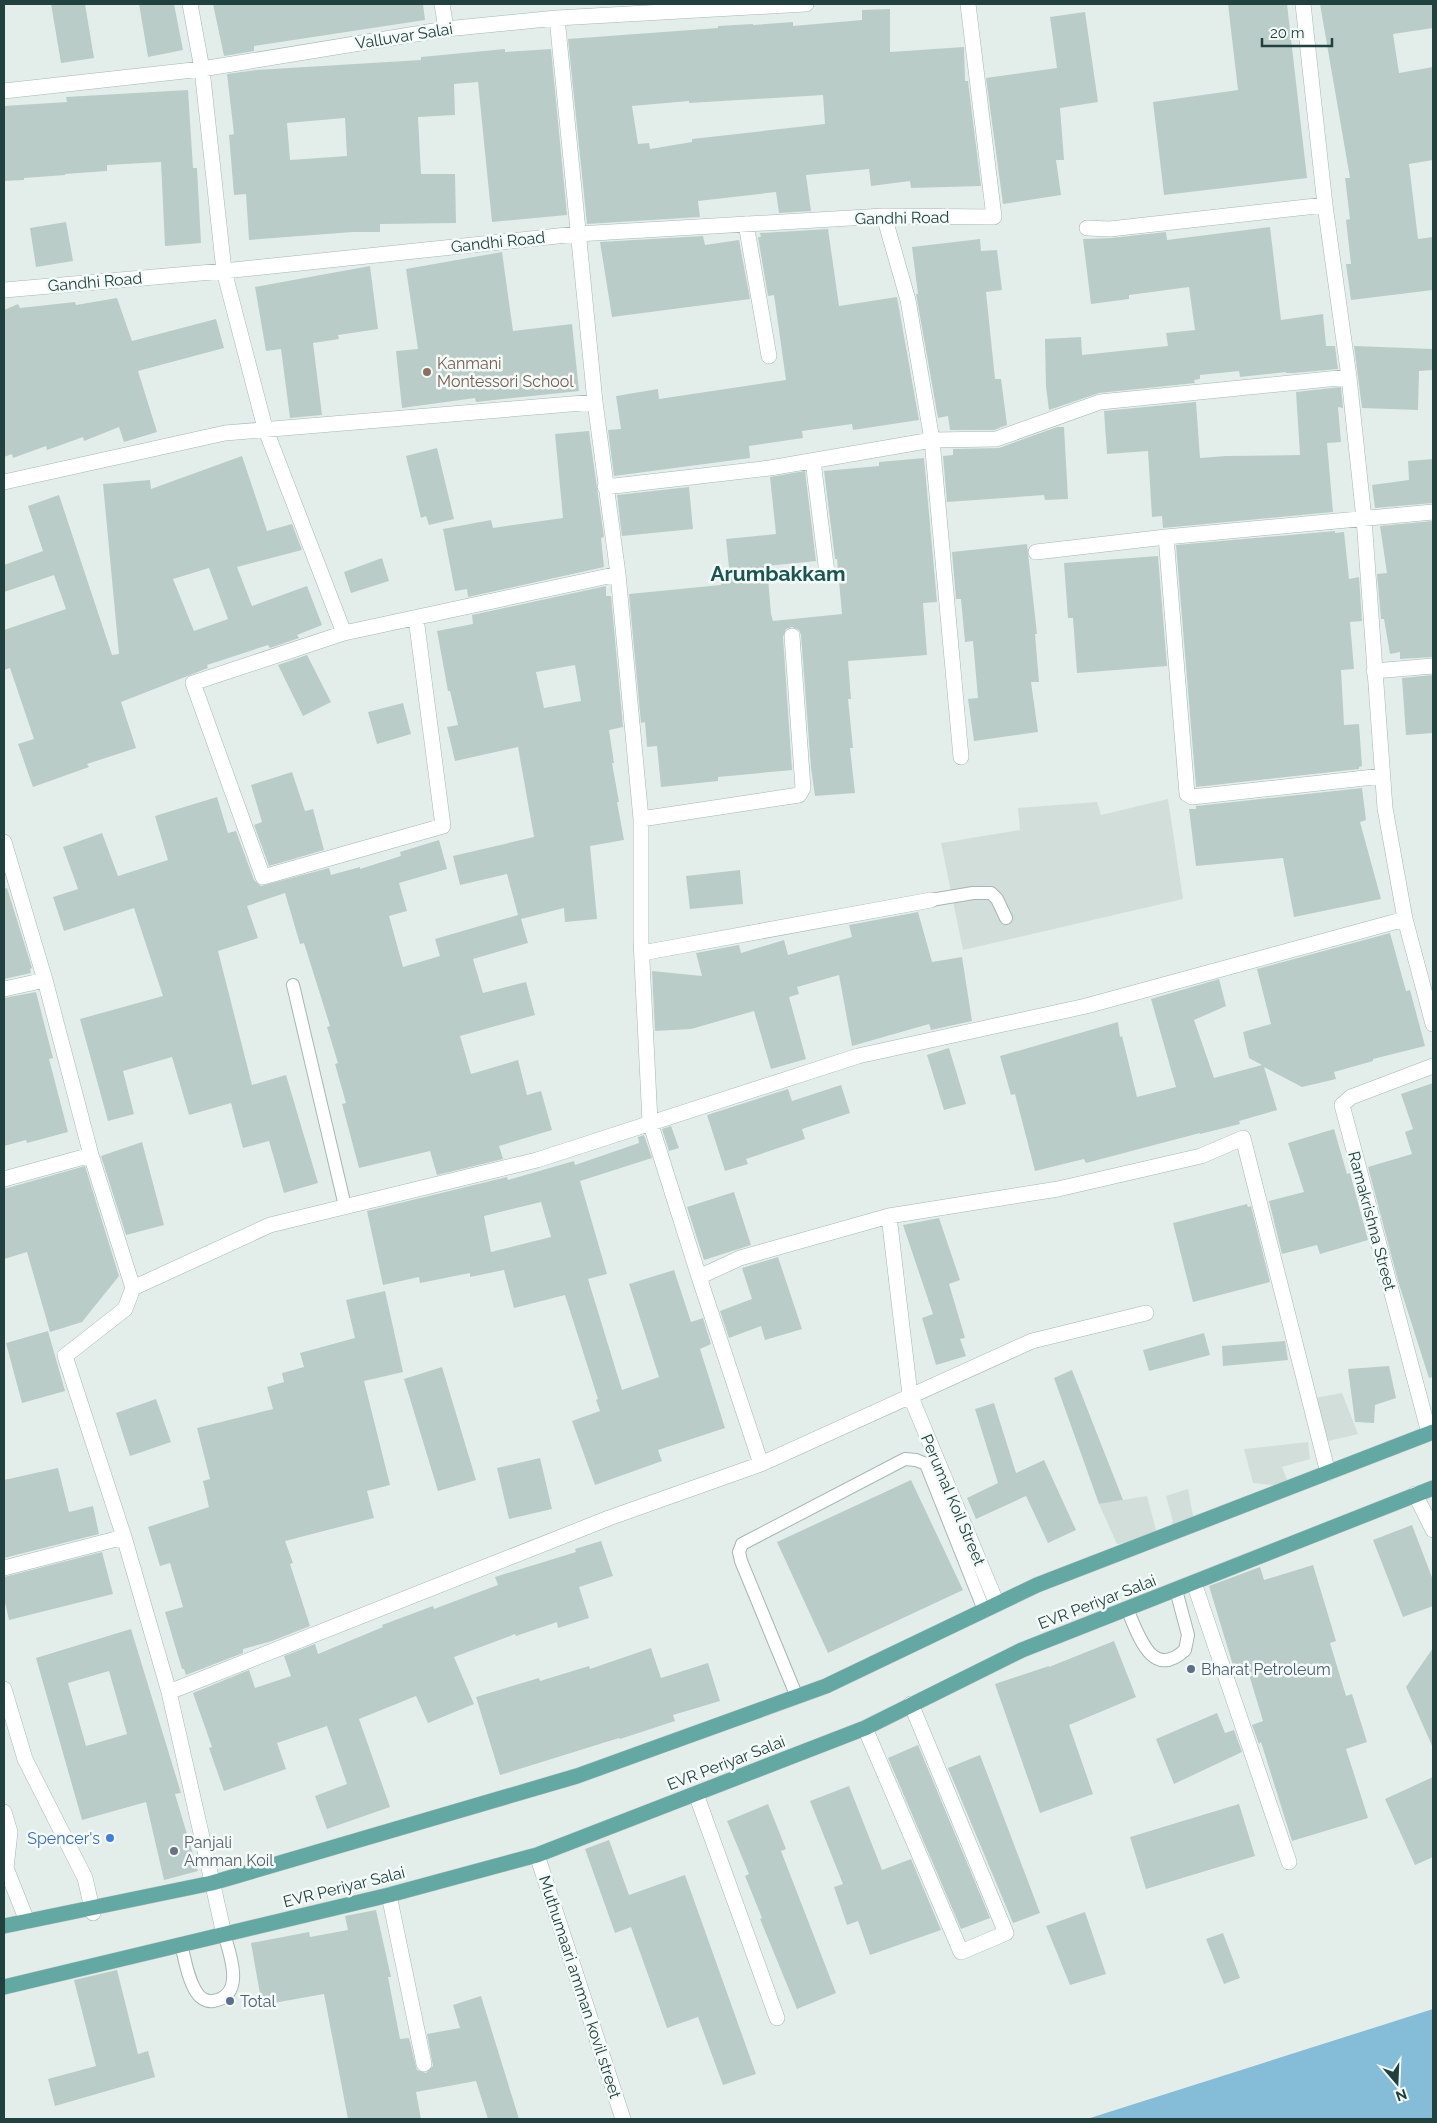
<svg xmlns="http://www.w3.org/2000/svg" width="1437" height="2123" viewBox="0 0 1437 2123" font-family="Raleway,sans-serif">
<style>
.built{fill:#d1deda}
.water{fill:#85bdd8}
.building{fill:#baccc8;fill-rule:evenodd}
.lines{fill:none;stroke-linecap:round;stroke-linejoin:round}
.lane-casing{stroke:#a5b7b4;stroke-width:14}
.street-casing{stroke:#a5b7b4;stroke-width:16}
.primary-casing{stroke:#c1cac9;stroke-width:16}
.lane{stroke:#fff;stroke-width:12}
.street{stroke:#fff;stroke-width:15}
.primary{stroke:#63a8a2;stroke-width:15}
.education-dot{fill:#8d6e63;stroke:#f4faf8;stroke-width:2}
.service-dot{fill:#5c6f8a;stroke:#f4faf8;stroke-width:2}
.shop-dot{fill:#3f7fe0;stroke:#f4faf8;stroke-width:2}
.worship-dot{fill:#6b7280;stroke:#f4faf8;stroke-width:2}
.labels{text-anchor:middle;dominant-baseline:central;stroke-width:5;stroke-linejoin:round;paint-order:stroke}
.street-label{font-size:16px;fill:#20413e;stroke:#f4faf8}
.education-label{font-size:16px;fill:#785e54;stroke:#f4faf8;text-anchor:start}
.service-label{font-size:16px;fill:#4e5e75;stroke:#f4faf8;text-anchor:start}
.shop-label{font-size:16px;fill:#366cbe;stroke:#f4faf8;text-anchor:end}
.worship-label{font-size:16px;fill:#5b616d;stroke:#f4faf8;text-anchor:start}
.district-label{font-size:21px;font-weight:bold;fill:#1a5651;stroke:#f4faf8}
</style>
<rect width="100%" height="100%" fill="#e3eeeb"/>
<path class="built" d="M1168 799 1183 899 963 950 941 843 1020 830 1018 808 1097 802 1101 815Z
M1342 1393 1358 1434 1320 1443 1309 1399Z
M1308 1442 1310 1459 1282 1467 1290 1487 1253 1483 1244 1449Z
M1188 1489 1193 1515 1188 1527H1169L1173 1522 1166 1496Z
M1147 1496 1158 1538 1117 1544 1099 1504Z"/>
<path class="water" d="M1433 2009V2119H1087Z"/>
<path class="building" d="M51 4H85L94 58 61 63Z
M139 4H174L183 50 148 57Z
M213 4H423L425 20 254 46V51L224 56Z
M1228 4H1287L1307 178 1164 195 1153 102 1238 90Z
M1320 4H1433V28L1393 34 1399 73 1433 67V160L1409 164 1418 239 1433 237V290L1351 300 1346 264H1351L1346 220 1350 219 1345 178H1350Z
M890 9V52L964 47 965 81H968L981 186 911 188 910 181 871 186 869 169 806 175 811 211 779 213 776 192 698 201 700 217 587 224 568 39 718 28V26L753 24V25L793 22V26L862 20V10ZM823 95 825 124 692 139V142L650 149 649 143 638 144 632 106 689 101V103Z
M1085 12 1098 102 1060 108 1064 160H1056L1061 195 1003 204 986 78 1057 68 1050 17Z
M505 49V52L551 49 567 215 492 222 478 82 454 84 455 115 418 117 421 174H455L456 223 380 224V232H353L249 240 246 194 234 195 229 135 234 134 227 74 256 70 421 60V57ZM345 118 347 156 290 160 287 123Z
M188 90 193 168H197L201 243 165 246 161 162 107 165V171L65 174V175L24 178V180L4 181V106L67 102 66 97Z
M66 222 73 261 36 267 30 228Z
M1270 227 1281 320 1323 314 1326 346H1335L1338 369 1294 373H1286V372L1240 377 1239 371 1200 375V379L1194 380 1195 383 1099 393 1049 410 1046 387 1045 339 1081 337 1082 355 1168 346 1166 333 1195 330 1189 287 1129 295V299L1091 304 1083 239 1111 238 1166 232 1167 240Z
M828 229 839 306 897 297 919 420 853 430 852 424 802 431 803 438 749 446 750 458 614 476 608 430 621 429 616 396 658 389 659 399 786 380 774 295 768 296 758 237H761L760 233Z
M703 236 705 245 739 240 750 299 612 317 600 242Z
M980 239 981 251 997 250 1002 290 986 292 995 379H1001L1007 425 994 430H950L948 416 938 418 916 294H918L912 247Z
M502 252 513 331 572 324 579 391 476 402 475 398 402 408 396 351 418 349 406 269Z
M370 266 378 329 338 335 339 339 313 343 322 415 290 418 281 349 266 351 255 287Z
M117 298 132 341 216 319 224 348 138 371 157 432 124 442 119 427 84 441 83 437 47 450 46 446 13 458 12 454 4 457V310L18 304 20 308 75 302 76 305Z
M1354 346 1433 349V370L1419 371 1418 410 1362 408Z
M1341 387 1343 408 1338 407 1341 442 1327 443 1333 512 1163 528 1162 516 1152 517 1148 451 1107 454 1104 411 1196 402 1200 458 1226 456 1300 455 1296 392Z
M1057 427H1064L1068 499 1045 500 1044 495 947 502 943 456 953 455V449L999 448Z
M589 431 604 537 601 538 604 567 468 597 467 589 455 591 443 529 491 520 493 528 563 518 555 434Z
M437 448 454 519 429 525 426 516 421 518 406 456Z
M242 456 267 531 292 524 302 550 237 567 252 606 307 586 322 625 297 635 299 638 270 648 268 645 207 665 208 668 121 702 136 748 87 764 89 767 33 787 18 744 34 739 10 668 4 670V630L66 609 54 575 4 592V565L43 551 28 506 59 495 112 655 119 654 103 484 150 480 151 489ZM209 568 228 619 194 631 173 579Z
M924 458 937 602 923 603 927 655 848 661 851 699H848L853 748H850L855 793 815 796 811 768 801 635 799 630 792 627 786 629 783 637 792 770 718 777V781L661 787 657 746 647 747 645 722 641 723 629 594 721 585 720 578 730 577 726 539 776 534 770 477 805 471 816 561 767 566 771 614 773 621 842 614 837 559H835L824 471 879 466V462Z
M1433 459V503L1375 508 1372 485 1409 480 1408 461Z
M689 487 693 529 622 536 617 495Z
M1433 521V657L1400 659V652L1390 654 1384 619H1381L1377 574 1387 573 1380 526Z
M1335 531V533L1344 532 1349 579 1359 577 1362 621 1350 622 1354 669 1341 670 1344 725 1359 724 1362 766 1359 767V769L1196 787 1176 545Z
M1027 544 1037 634H1035L1039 682H1031L1038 732 974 741 968 699 978 698 973 641 965 642 961 599H956L952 552Z
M1158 556 1167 666 1077 673 1073 618H1068L1064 563Z
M382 558 389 581 351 593 344 572Z
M606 586V596H611L623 727 609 730 614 763H612L619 802H617L624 840 590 846 597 919 565 922 564 908 521 919 528 943 473 959 483 993 526 982 535 1015 460 1036 471 1074 518 1060 527 1095 541 1091 552 1130 499 1146 503 1159 437 1175 430 1151 359 1168 342 1104 346 1103 335 1064 338 1063 327 1027 330 1026 304 943 300 944 285 893 247 906 258 938 218 951 252 1085 286 1075 318 1183 284 1193 269 1141 243 1148 231 1103 189 1115 172 1057 123 1071 134 1114 108 1121 80 1019 163 996 134 908 64 931 53 897 78 889 63 847 102 833 118 876 168 860 155 816 217 797 228 833 236 831 254 880 261 886 329 868 331 875 360 867V869L401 856 400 852 439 840 447 869 399 883 407 911 389 916 403 967 440 956 435 939 518 915 507 874 460 885 453 856 534 837 518 747 455 761 447 727 458 725 450 691H448L437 631 473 624 472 615ZM575 665 581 701 544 708 536 672Z
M307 655 331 702 303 716 278 665Z
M1433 675V733L1406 735 1402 678Z
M403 703 411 734 377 744 368 712Z
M292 772 305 811 313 809 324 850 269 866 254 825 262 822 251 785Z
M1362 788 1366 820 1360 822 1381 899 1294 917 1283 858 1196 866 1189 809H1196V806Z
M740 870 743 904 690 909 686 876Z
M7 888 32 968 30 969 31 973 4 979V889Z
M918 912 932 962 962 957 972 1021 931 1030 929 1024 852 1046 839 975 797 987 799 994 789 997 806 1059 771 1069 754 1011 691 1029 655 1031 652 971 702 976 696 953 739 945 741 953 784 940 788 955 852 937 849 925Z
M1390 933 1406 991 1410 990 1425 1046 1373 1059V1061L1334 1072 1336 1079 1302 1087 1264 1067 1277 1110 1239 1121 1240 1124 1200 1134V1133L1086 1163 1084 1159 1035 1171 1015 1094 1011 1095 1000 1056 1118 1022 1120 1037 1122 1036 1137 1097 1176 1087 1151 999 1219 979 1226 1006 1194 1020 1214 1078 1262 1065 1249 1058 1243 1032 1271 1024 1257 969Z
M36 992 53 1058 49 1059 68 1132 27 1143 26 1140 4 1146V998Z
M949 1048 966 1104 944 1110 927 1055Z
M1433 1083V1377L1429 1378 1398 1281 1368 1167 1412 1154 1405 1132 1413 1129 1401 1094Z
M841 1085 850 1113 802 1129 805 1139 746 1159 748 1164 725 1171 707 1115 788 1089 792 1101Z
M671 1126 679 1148 669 1151 662 1129Z
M1334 1129 1347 1174 1350 1173 1368 1240 1320 1254 1317 1245 1282 1254 1269 1201 1304 1192 1288 1143Z
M644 1135 652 1158 580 1181 607 1274 588 1279 591 1289 622 1390 659 1377 629 1284 674 1270 691 1322 703 1318 711 1344 700 1349 725 1428 658 1450 662 1461 595 1485 572 1421 600 1411 596 1400 598 1399 565 1295 514 1308 504 1270 470 1277V1273L420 1283 419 1277 383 1285 367 1211 507 1177 508 1180 574 1161 575 1165 639 1143 638 1137ZM541 1202 551 1237 491 1252 484 1216Z
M142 1142 164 1225 126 1235 101 1156Z
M85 1166 119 1276 82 1322 50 1332 27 1252 4 1259V1189Z
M734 1192 751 1245 704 1260 687 1207Z
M1247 1204 1248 1207 1251 1206 1270 1282 1193 1302 1173 1223Z
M939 1218 960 1280 949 1284 965 1338 960 1339 966 1356 936 1365 922 1318 933 1314 903 1225Z
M778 1257 802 1329 765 1340 761 1326 729 1338 720 1311 752 1299 742 1268Z
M385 1291 403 1372 364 1381 390 1485 367 1491 374 1518 285 1541 293 1563 290 1564 310 1626 272 1641 243 1649V1653L186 1675 184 1669H182L165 1612 183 1607 170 1563 160 1566 148 1527 209 1507 203 1481 210 1479 197 1428 273 1409 267 1387 284 1382 282 1373 304 1367 300 1353 355 1338 346 1300Z
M48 1331 65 1391 22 1403 6 1343Z
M1204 1333 1210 1355 1149 1371 1143 1350Z
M1285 1341 1288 1360 1223 1366 1222 1346Z
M1389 1366 1396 1398 1375 1405 1374 1423 1355 1422 1348 1369Z
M442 1367 476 1480 438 1491 404 1379Z
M1072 1370 1123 1500 1099 1504 1054 1378Z
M156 1399 171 1442 130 1456 116 1413Z
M994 1403 1016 1473 1044 1460 1076 1530 1048 1543 1026 1496 976 1519 967 1498 998 1483 975 1409Z
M540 1458 552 1509 509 1519 497 1468Z
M58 1468 69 1512 93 1506 99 1534 4 1558V1480Z
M911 1480 963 1590 828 1653 777 1542Z
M1412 1525 1433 1580V1606L1403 1617 1373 1540Z
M601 1541 613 1576 579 1587 589 1618 558 1628 557 1622 516 1636 515 1634 454 1657 474 1704 428 1723 416 1696 359 1719 390 1807 327 1829 315 1796 347 1784 327 1726 277 1743 286 1769 224 1791 209 1748 212 1747 193 1693 249 1670 255 1688 291 1676 284 1656 315 1644 318 1654 383 1627 382 1625 433 1606 434 1609 498 1585 495 1577 576 1552 575 1549Z
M102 1552 113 1594 9 1620 4 1598V1577Z
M1313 1565 1336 1641 1330 1643 1346 1696 1352 1694 1367 1742 1346 1749 1368 1818 1292 1841 1261 1742 1259 1744 1252 1725 1263 1721 1247 1668 1235 1672 1209 1586 1260 1567 1264 1580Z
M131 1629 181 1793 175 1794 198 1871 164 1880 146 1802 82 1820 36 1658ZM109 1671 127 1734 86 1746 68 1683Z
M1114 1641 1136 1697 1069 1725 1093 1794 1040 1813 995 1684 1049 1666V1667Z
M651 1648 661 1678 708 1663 720 1701 673 1715 675 1721 620 1739 619 1738 500 1775 476 1697 539 1678 540 1681 589 1666 590 1669Z
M1433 1648V1748L1406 1687Z
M1217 1713 1225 1733 1234 1730 1242 1752 1174 1784 1156 1739Z
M918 1745 990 1918 961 1929 888 1758Z
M980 1755 1040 1913 1013 1923 948 1768Z
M1433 1777V1857L1415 1865 1385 1799Z
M849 1786 882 1870 911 1859 941 1930 870 1955 858 1921 847 1925 834 1887 843 1884 810 1801Z
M768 1804 786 1849 781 1851 836 1993 797 2009 760 1919 762 1918 745 1876 749 1874 727 1821Z
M1239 1804 1255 1856 1146 1889 1130 1837Z
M609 1840 629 1895 685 1875 756 2074 723 2085 698 2017 667 2028 631 1927 615 1933 585 1849Z
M376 1910 391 1977H388L400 2039 409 2038 417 2070 426 2073 433 2066 427 2034 460 2028 453 2005 481 1996 519 2119H488L476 2081 416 2092 421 2119H348L324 1994 262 2005 251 1943 309 1932 310 1937 348 1930 345 1916Z
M1085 1912 1106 1974 1070 1985 1046 1926Z
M1223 1933 1240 1978 1224 1984 1206 1939Z
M117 1970 138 2054 148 2051 155 2077 55 2106 48 2079 96 2066 74 1980Z"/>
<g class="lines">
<g class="lane-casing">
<path id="lane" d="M931 900 973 893H991L997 899 1006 918
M293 985 345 1206
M1127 1609C1138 1633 1151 1681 1185 1650L1188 1635 1176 1590
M797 1697 741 1561 739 1552 742 1544 905 1459 916 1460 926 1464 984 1610
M181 1944C185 1960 188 1980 197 1993 200 1998 207 2002 213 2001 246 1996 230 1954 224 1934"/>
</g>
<g class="street-casing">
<path id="street" d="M190 4 202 69 224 271 265 428 344 633
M442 4 446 29
M1303 4 1325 205 1349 377 1364 519 1385 808 1405 919 1433 1024
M557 18 595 402 618 574 641 819V941L650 1122 699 1277 761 1464
M4 91 202 69 446 29 557 18 806 4
M884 216 908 300 932 440 961 757
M746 224 769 356
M1087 228 1110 229 1325 205
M4 290 224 271 577 234 884 216 994 217 968 4
M813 461 827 573
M4 482 225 433 595 402
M605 487 770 468 932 440 996 439 1100 402 1349 377
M1166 537 1187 794 1192 797 1383 776
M1036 552 1166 537 1433 512
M416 618 443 826 263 877 193 683 344 633 618 574
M1374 671 1433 666
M641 819 799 795 803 788 792 636
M4 842 45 980 91 1155 133 1288 125 1309 65 1356 124 1537 169 1692 224 1934
M642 953 931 900
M4 989 45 980
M4 1179 91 1155
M889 1216 910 1395 997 1604
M699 1277 740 1258 889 1216 1058 1189 1201 1156 1243 1138 1328 1473
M133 1288 270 1225 537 1160 858 1056 1086 1006 1405 919
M1429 1433 1342 1105 1351 1097 1433 1066
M1415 1494 1433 1530
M4 1568 124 1537
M1194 1583 1289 1862
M4 1689 25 1759 85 1878 93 1913
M169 1692 609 1518 761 1464 1032 1341 1146 1313
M865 1728 961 1952 1006 1933 911 1704
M696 1794 777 2018
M4 1812 10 1832 6 1868 27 1921
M537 1855 623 2119
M389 1895 424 2064"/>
</g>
<g class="primary-casing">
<path id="primary" d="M4 1926 212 1883 577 1776 826 1686 1037 1585 1433 1432
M4 1987 389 1895 537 1855 865 1728 1022 1650 1433 1488"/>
</g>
<use href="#lane" class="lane"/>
<use href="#street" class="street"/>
<use href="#primary" class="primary"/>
</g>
<circle class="education-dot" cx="427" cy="372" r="5"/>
<g class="service-dot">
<circle cx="1191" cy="1669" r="5"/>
<circle cx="230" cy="2001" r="5"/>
</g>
<circle class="shop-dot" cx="110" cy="1838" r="5"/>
<circle class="worship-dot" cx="174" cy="1851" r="5"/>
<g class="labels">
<g class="street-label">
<text transform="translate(404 36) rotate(-9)">Valluvar Salai</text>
<text transform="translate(902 218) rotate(-1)">Gandhi Road</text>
<text transform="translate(498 242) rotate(-6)">Gandhi Road</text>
<text transform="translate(95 282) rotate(-5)">Gandhi Road</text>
<text transform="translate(1372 1221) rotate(75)">Ramakrishna Street</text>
<text transform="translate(953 1500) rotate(67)">Perumal Koil Street</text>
<text transform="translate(1097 1602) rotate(-21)">EVR Periyar Salai</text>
<text transform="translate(726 1763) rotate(-21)">EVR Periyar Salai</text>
<text transform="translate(344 1887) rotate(-14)">EVR Periyar Salai</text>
<text transform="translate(580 1987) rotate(72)">Muthumaari amman kovil street</text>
</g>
<g class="education-label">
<text x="437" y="363">Kanmani<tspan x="437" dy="18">Montessori School</tspan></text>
</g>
<g class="service-label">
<text x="1201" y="1669">Bharat Petroleum</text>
<text x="240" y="2001">Total</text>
</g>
<g class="shop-label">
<text x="100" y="1838">Spencer's</text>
</g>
<g class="worship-label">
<text x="184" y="1842">Panjali<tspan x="184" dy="18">Amman Koil</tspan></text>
</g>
<g class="district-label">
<text x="778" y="573">Arumbakkam</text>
</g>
</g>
<rect width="1437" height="2123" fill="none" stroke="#20413e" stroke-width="10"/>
<g transform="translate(1397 2083) rotate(161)" stroke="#f4faf8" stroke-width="4" paint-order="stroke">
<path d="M0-4L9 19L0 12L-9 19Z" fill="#20413e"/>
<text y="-8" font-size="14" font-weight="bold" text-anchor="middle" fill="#20413e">N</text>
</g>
<path d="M1262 38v8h70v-8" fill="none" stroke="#20413e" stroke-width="2.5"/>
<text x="1270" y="38" font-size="15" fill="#20413e" stroke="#f4faf8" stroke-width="4" paint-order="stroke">20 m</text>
</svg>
